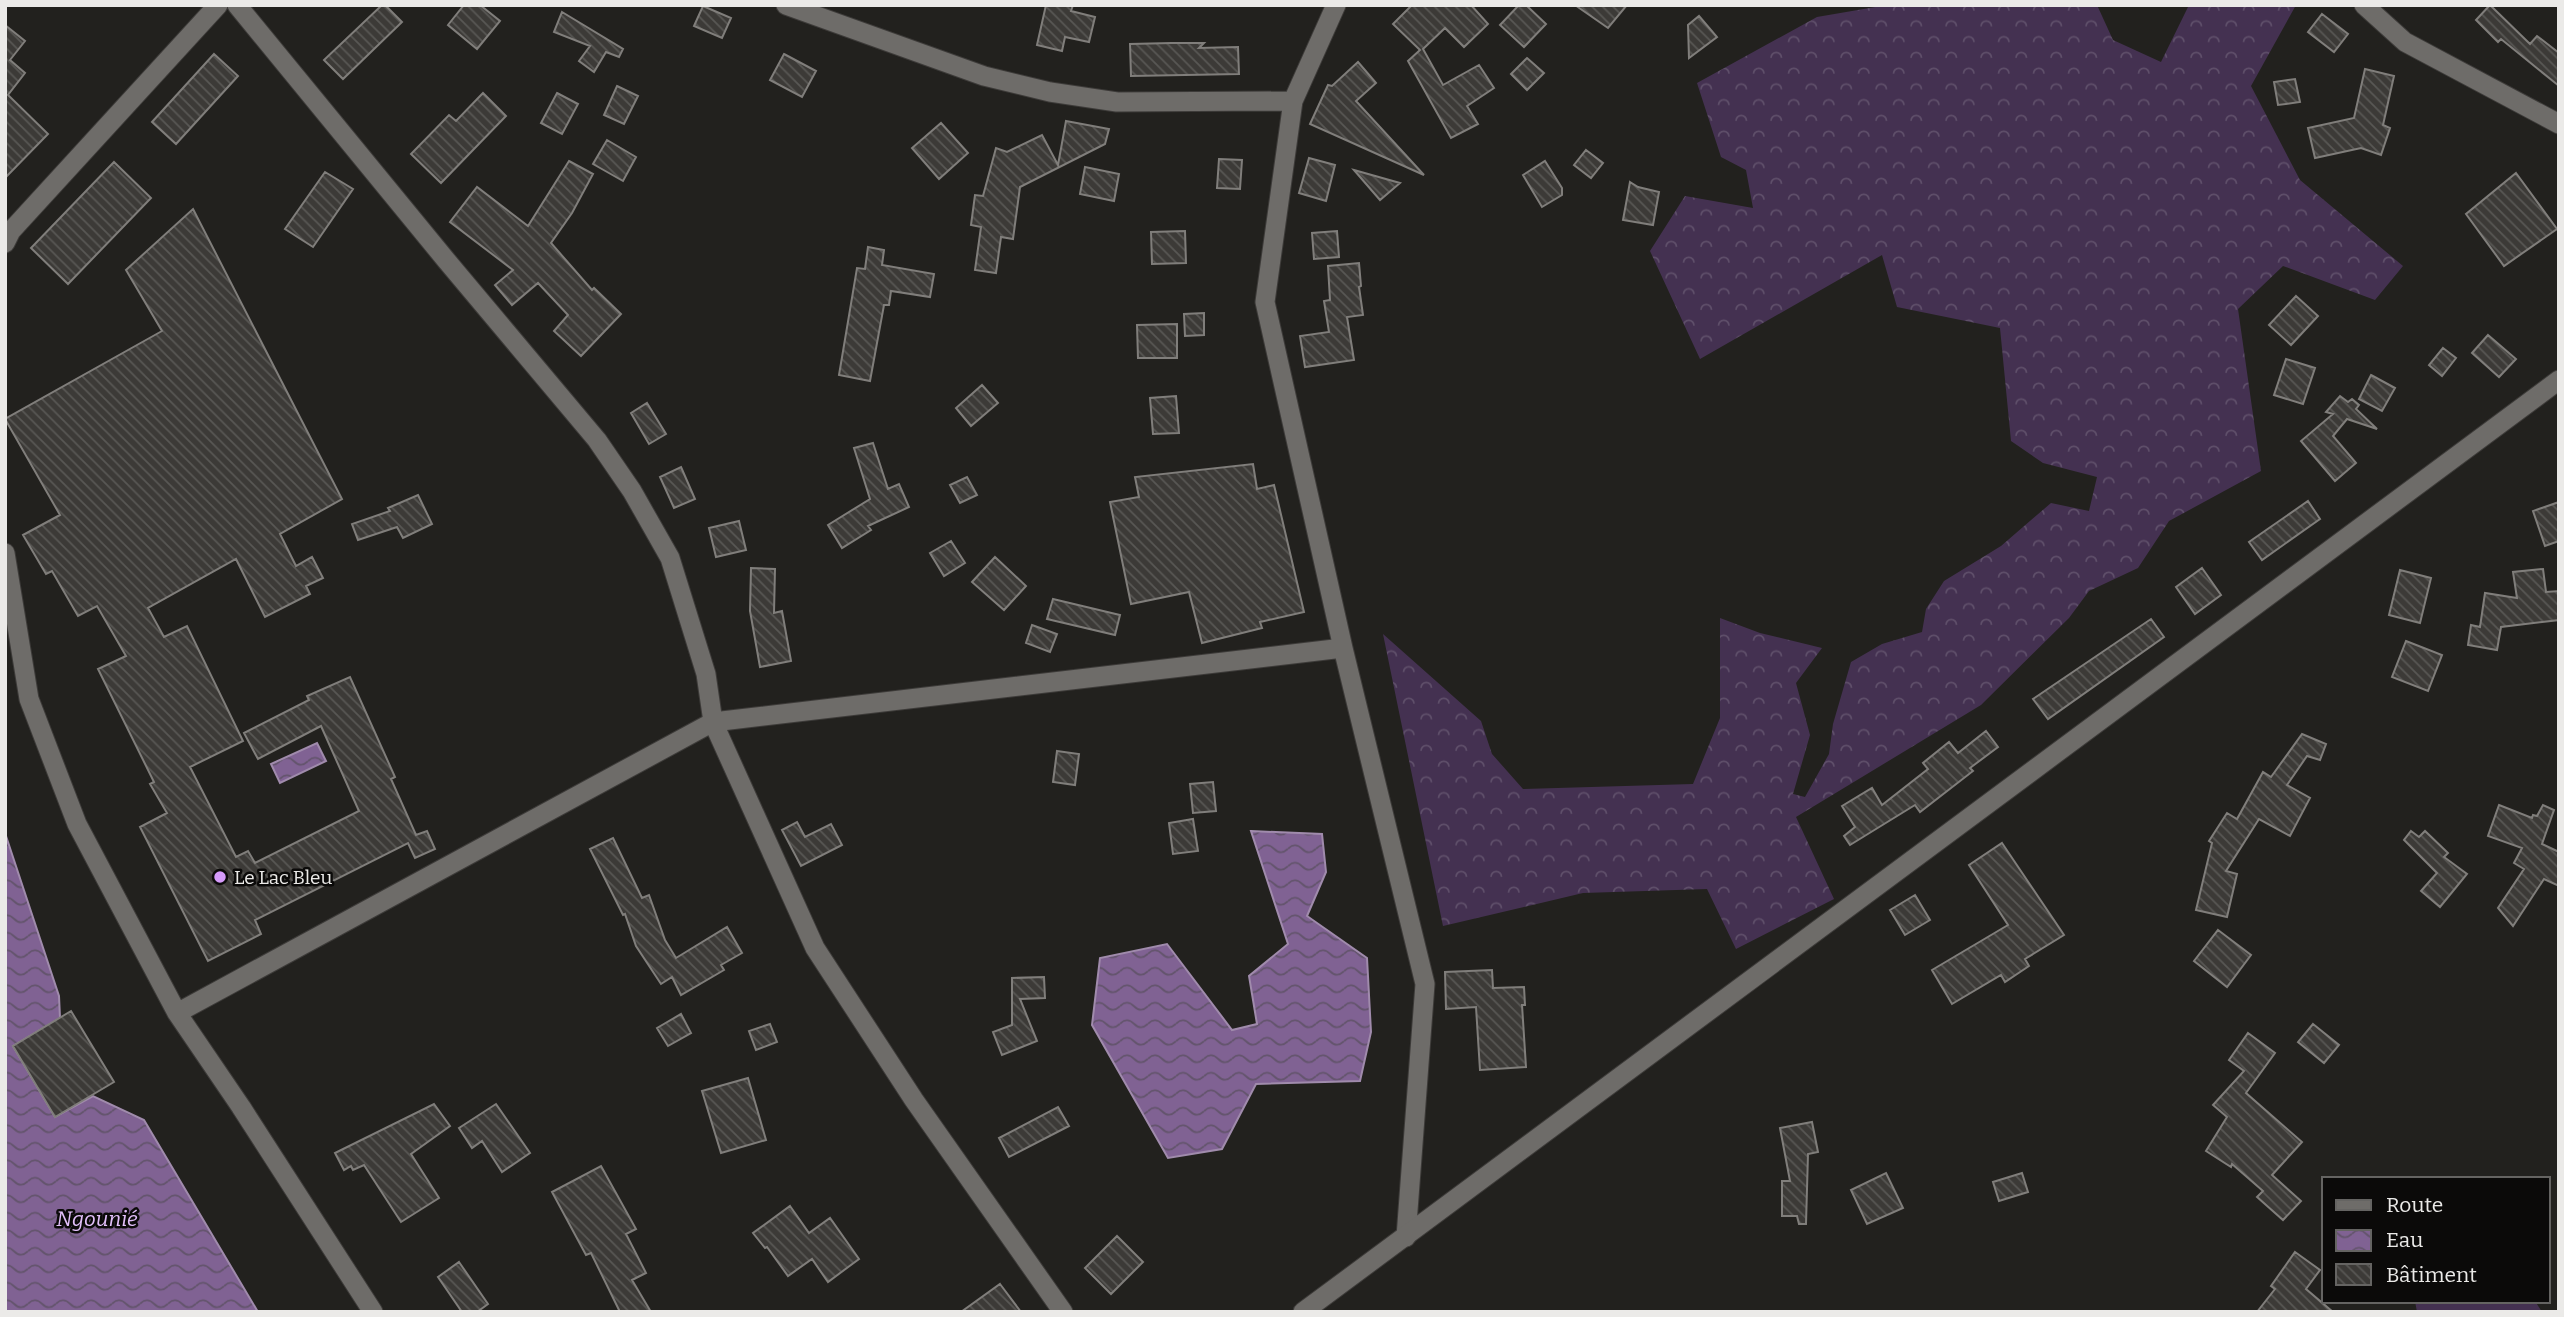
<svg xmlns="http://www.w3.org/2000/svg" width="2564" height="1317" viewBox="0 0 2564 1317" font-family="Bitter,serif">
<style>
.forest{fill:url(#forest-crowns)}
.water{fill:url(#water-waves);stroke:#a08bac;stroke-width:2}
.building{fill:url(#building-back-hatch);stroke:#807e7b;stroke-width:2}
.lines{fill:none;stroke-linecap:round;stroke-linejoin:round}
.minor-casing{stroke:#3d3b39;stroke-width:21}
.tertiary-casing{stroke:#3d3b39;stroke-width:21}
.minor{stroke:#6e6c69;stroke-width:19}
.tertiary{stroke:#6e6c69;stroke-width:19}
.poi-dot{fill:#d59bfa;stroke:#0b0a09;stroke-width:2.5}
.labels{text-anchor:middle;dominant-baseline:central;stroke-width:5;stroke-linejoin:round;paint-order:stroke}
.poi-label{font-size:19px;fill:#ebeae8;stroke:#0b0a09;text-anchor:start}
.water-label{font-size:21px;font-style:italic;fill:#e3c0fb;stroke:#0b0a09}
</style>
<defs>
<pattern id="forest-crowns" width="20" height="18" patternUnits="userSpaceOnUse" patternTransform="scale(1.75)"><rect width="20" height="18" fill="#443151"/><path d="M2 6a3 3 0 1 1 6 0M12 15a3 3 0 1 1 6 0" fill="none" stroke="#5f4f6a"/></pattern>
<pattern id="water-waves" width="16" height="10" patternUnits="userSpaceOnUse" patternTransform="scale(1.75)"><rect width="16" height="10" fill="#806293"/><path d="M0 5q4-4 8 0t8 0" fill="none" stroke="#63546c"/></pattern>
<pattern id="building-back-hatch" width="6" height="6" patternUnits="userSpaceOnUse" patternTransform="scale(1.75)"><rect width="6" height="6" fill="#3c3a37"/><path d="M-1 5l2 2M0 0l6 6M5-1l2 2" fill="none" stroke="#585754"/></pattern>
</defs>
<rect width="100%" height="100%" fill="#22211e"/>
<path class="forest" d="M1887 5H2097L2113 40 2161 62 2189 5H2296L2251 86 2300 180 2403 266 2375 300 2283 266 2238 309 2261 471 2169 521 2138 568 2089 591 2069 618 1981 705 1796 817 1834 899 1736 949 1707 889 1583 893 1443 926 1383 634 1481 721 1492 754 1523 789 1693 784 1720 718V618L1760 633 1822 648 1796 683 1810 735 1793 794 1805 797 1829 754 1833 724 1851 662 1882 644 1922 632 1926 609 1944 581 2001 546 2051 503 2089 511 2097 477 2043 463 2011 441 2000 328 1897 307 1882 255 1700 359 1650 251 1685 196 1753 208 1746 170 1721 157 1697 83 1817 17Z
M2415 1301H2535L2542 1312H2417Z"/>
<path class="water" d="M317 743 326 761 280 783 271 764Z
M1251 831 1322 834 1326 872 1307 916 1367 958 1371 1032 1360 1081 1256 1084 1222 1149 1168 1158 1092 1025 1100 958 1167 944 1232 1030 1257 1024 1249 976 1288 944Z
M5 833 59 996 60 1018 13 1046 55 1117 93 1096 144 1120 258 1312H5Z"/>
<path class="building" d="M382 5H385L402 22 343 79 324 60Z
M464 5H480L500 21 477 49 448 25Z
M1046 5H1073L1071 11 1095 17 1089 42 1065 37 1062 51 1037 45Z
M1412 5H1471L1488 24 1464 47 1445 28 1423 49 1443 85 1479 65 1494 88 1467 106 1478 124 1451 138 1408 61 1420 50 1393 24Z
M1519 5H1526L1546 24 1524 47 1500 25Z
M1575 5H1627L1608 28Z
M2490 5 2530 44 2537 36 2559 53V86L2501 39 2498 42 2476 20Z
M703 6 731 18 722 38 694 26Z
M562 12 623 49 619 57 606 52 594 72 579 61 590 46 554 32Z
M2322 14 2348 34 2334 52 2308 32Z
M1699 16 1717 37 1689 58 1688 25Z
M5 25 25 41 10 60 25 73 8 95 48 134 5 178Z
M1172 43H1204L1199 48 1238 47 1239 74 1131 76 1130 44Z
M214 54 238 76 176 144 152 122Z
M784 54 816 71 802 97 770 80Z
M1527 58 1544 73 1527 90 1511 74Z
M1358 62 1376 83 1356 101 1424 175 1310 124 1328 85 1332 86Z
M2365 69 2394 76 2383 125 2390 128 2381 155 2361 148 2315 158 2308 128 2354 118Z
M2295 79 2300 102 2278 105 2274 82Z
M617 86 638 96 624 124 604 115Z
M483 93 506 116 441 183 411 154 449 115 456 121Z
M557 93 578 104 562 134 541 123Z
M1066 121 1109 129 1105 144 1020 187 1013 239 1001 237 996 273 975 270 981 227 971 225 975 195 983 196 996 148 1007 152 1042 135 1058 165Z
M941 123 968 153 939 179 912 148Z
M607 140 636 157 623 181 593 164Z
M1586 150 1603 163 1591 178 1574 165Z
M1309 158 1335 165 1326 201 1299 193Z
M1219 159 1242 160 1240 189 1217 188Z
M569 161 593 174 572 213 551 243 592 290 594 288 621 314 581 356 554 331 568 315 538 283 512 305 495 285 513 270 450 222 477 187 528 226Z
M1545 161 1562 188V195L1542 207 1523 175Z
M114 162 151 198 68 284 31 248Z
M1085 167 1119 174 1114 201 1080 194Z
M1354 170 1400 183 1380 200Z
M325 172 353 189 313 247 285 229Z
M2516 173 2557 229 2504 266 2466 214Z
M1630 182 1638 187 1659 192 1653 225 1623 220Z
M193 209 342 499 280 534 296 566 312 557 323 578 306 586 310 594 265 617 236 559 148 608 164 637 187 626 243 741 190 767 236 857 248 851 255 863 359 811 321 726 258 759 244 733 309 700 307 696 350 677 395 777 391 779 416 835 427 831 435 849 415 858 408 843 255 920 261 934 208 961 140 827 167 813 150 784 154 782 98 669 126 656 97 606 78 616 52 571 46 574 23 535 60 515 5 419 162 331 126 270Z
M1185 231 1186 263 1152 264 1151 232Z
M1337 231 1339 257 1314 259 1312 233Z
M868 247 884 250 882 265 934 274 930 297 891 291 889 305H884L870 381 839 375 857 268 865 269Z
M1359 263 1361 286 1359 287 1363 315 1347 317 1354 360 1305 367 1300 336 1329 332 1324 301 1330 300 1328 266Z
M2296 296 2318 316 2291 345 2269 325Z
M1204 313V335L1185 336 1184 314Z
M1177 324V358H1138L1137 325Z
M2488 335 2516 359 2499 377 2472 353Z
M2443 348 2456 358 2442 376 2429 365Z
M2286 359 2315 368 2303 404 2274 395Z
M2371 375 2395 388 2382 411 2359 399Z
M982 385 998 403 971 426 956 408Z
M1176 396 1179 433 1153 434 1150 398Z
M2340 396 2348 402 2352 399 2359 405 2356 409 2377 429 2347 419 2333 436 2356 463 2335 481 2301 441 2333 414 2326 412Z
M647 403 666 434 649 444 631 413Z
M873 443 888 489 899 484 909 507 868 526 871 530 842 548 828 525 870 499 854 448Z
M1253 464 1257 489 1274 485 1304 612 1260 622 1262 628 1202 643 1189 592 1131 604 1110 502 1139 497 1135 477Z
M681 467 695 499 674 508 660 477Z
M967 477 977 495 960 503 950 485Z
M418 495 432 524 403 538 397 527 358 540 352 524 390 511 388 508Z
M2308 501 2320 519 2262 560 2249 542Z
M2559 502V541L2545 546 2533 511Z
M739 521 746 550 716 557 709 528Z
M951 541 965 563 944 576 930 553Z
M995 557 1026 586 1004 610 972 582Z
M751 568 775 569 774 613 782 611 791 661 760 667 750 611Z
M2202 568 2221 595 2195 614 2176 587Z
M2543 569 2546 592 2559 591V620L2501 627 2497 650 2468 645 2471 625 2480 627 2485 593 2517 598 2513 572Z
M2400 570 2431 578 2420 623 2389 615Z
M1053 599 1120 615 1115 635 1047 619Z
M2151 619 2164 637 2048 719 2033 699Z
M1032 625 1057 634 1050 652 1026 643Z
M2406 641 2442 655 2428 691 2392 677Z
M1986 731 1998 747 1970 768 1973 771 1920 812 1915 805 1850 845 1844 836 1855 827 1842 806 1872 788 1882 805 1928 769 1923 763 1949 742 1958 753Z
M2302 734 2326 744 2320 760 2307 756 2287 785 2310 798 2290 836 2259 819 2226 871 2237 874 2227 917 2196 910 2212 843 2209 841 2227 813 2237 819 2263 772 2271 777Z
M1057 751 1079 754 1075 785 1053 782Z
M1213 782 1216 811 1193 813 1190 784Z
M2499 805 2532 818 2533 815 2537 816 2543 805 2554 810 2542 844 2559 852V886L2544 879 2513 926 2498 908 2524 869 2514 863 2522 848 2488 836Z
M1193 819 1198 851 1173 854 1169 823Z
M797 822 805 837 831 824 842 845 801 866 782 830Z
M2411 831 2419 837 2425 831 2448 853 2444 857 2467 874 2440 907 2421 891 2437 873 2404 840Z
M613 838 642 898 649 895 665 940 676 958 727 927 742 953 721 965 724 970 681 995 672 977 661 984 636 946 625 914 623 915 590 849Z
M2002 843 2064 935 2025 959 2029 966 2005 982 2001 975 1952 1004 1932 970 2008 925 1969 865Z
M1915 895 1930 920 1905 935 1890 910Z
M2218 930 2251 955 2227 987 2194 961Z
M1492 970 1493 988 1524 987 1525 1005H1522L1526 1067 1480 1070 1476 1007 1446 1009 1445 972Z
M1044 977 1045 998 1020 999 1037 1041 1002 1055 993 1032 1012 1025V978Z
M71 1011 114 1082 55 1117 13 1046Z
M681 1014 691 1033 668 1046 657 1028Z
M770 1024 777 1042 756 1050 749 1031Z
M2313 1024 2339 1045 2324 1063 2298 1042Z
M2248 1033 2275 1053 2246 1093 2302 1142 2272 1175 2301 1201 2283 1220 2257 1197 2263 1191 2232 1164 2231 1167 2206 1151 2227 1117 2213 1105 2244 1071 2229 1060Z
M748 1078 766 1140 721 1153 702 1091Z
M434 1104 450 1126 411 1154 439 1198 401 1222 364 1165 353 1170 351 1166 344 1170 335 1153Z
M496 1104 530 1153 502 1172 482 1141 472 1148 459 1128Z
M1058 1107 1069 1126 1009 1157 999 1138Z
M1812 1122 1818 1152 1808 1154 1806 1224H1799L1797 1216H1782V1181H1790L1780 1128Z
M601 1166 636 1229 626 1234 646 1273 632 1280 651 1312H620L591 1253 586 1255 552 1192Z
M1886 1173 1903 1208 1867 1224 1851 1190Z
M2022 1173 2028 1192 1999 1201 1993 1182Z
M790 1206 809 1233 830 1218 859 1259 828 1282 812 1259 788 1276 767 1247 765 1248 753 1233Z
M1117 1236 1143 1262 1111 1294 1085 1268Z
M2295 1252 2320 1270 2306 1289 2333 1312H2257L2275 1289 2271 1286Z
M459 1262 488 1304 477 1312H462L438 1277Z
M1000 1284 1021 1312H961Z"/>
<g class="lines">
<g class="minor-casing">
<path id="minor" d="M237 5 446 260 597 440 632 491 670 558 706 674 713 722 815 948 914 1100 1063 1312
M786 5 984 76 1050 92 1117 102 1293 101
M1336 5 1293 101 1265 302 1343 648 1425 984 1406 1237
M2364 5 2405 42 2559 124
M5 243 11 231 218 5
M5 553 29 699 77 824 177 1013 241 1107 373 1312
M177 1013 713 722 1343 648"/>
</g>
<g class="tertiary-casing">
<path id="tertiary" d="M1303 1312 2559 380"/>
</g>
<use href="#minor" class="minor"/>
<use href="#tertiary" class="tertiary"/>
</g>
<circle class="poi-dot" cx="220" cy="877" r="7"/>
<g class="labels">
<g class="poi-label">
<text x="234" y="877">Le Lac Bleu</text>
</g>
<g class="water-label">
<text x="97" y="1219">Ngounié</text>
</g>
</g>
<rect width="2564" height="1317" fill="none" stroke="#ebeae8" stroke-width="14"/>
<rect x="2322" y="1177" width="228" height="126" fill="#0b0a09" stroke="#656462" stroke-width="2"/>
<rect x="2336" y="1200" width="35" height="10" fill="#6e6c69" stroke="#656462" stroke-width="2"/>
<text x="2386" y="1212" font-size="21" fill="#ebeae8">Route</text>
<rect x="2336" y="1230" width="35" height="21" fill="url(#water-waves)" stroke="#656462" stroke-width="2"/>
<text x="2386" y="1247" font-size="21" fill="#ebeae8">Eau</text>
<rect x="2336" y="1264" width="35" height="21" fill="url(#building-back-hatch)" stroke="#656462" stroke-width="2"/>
<text x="2386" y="1282" font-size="21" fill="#ebeae8">Bâtiment</text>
</svg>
